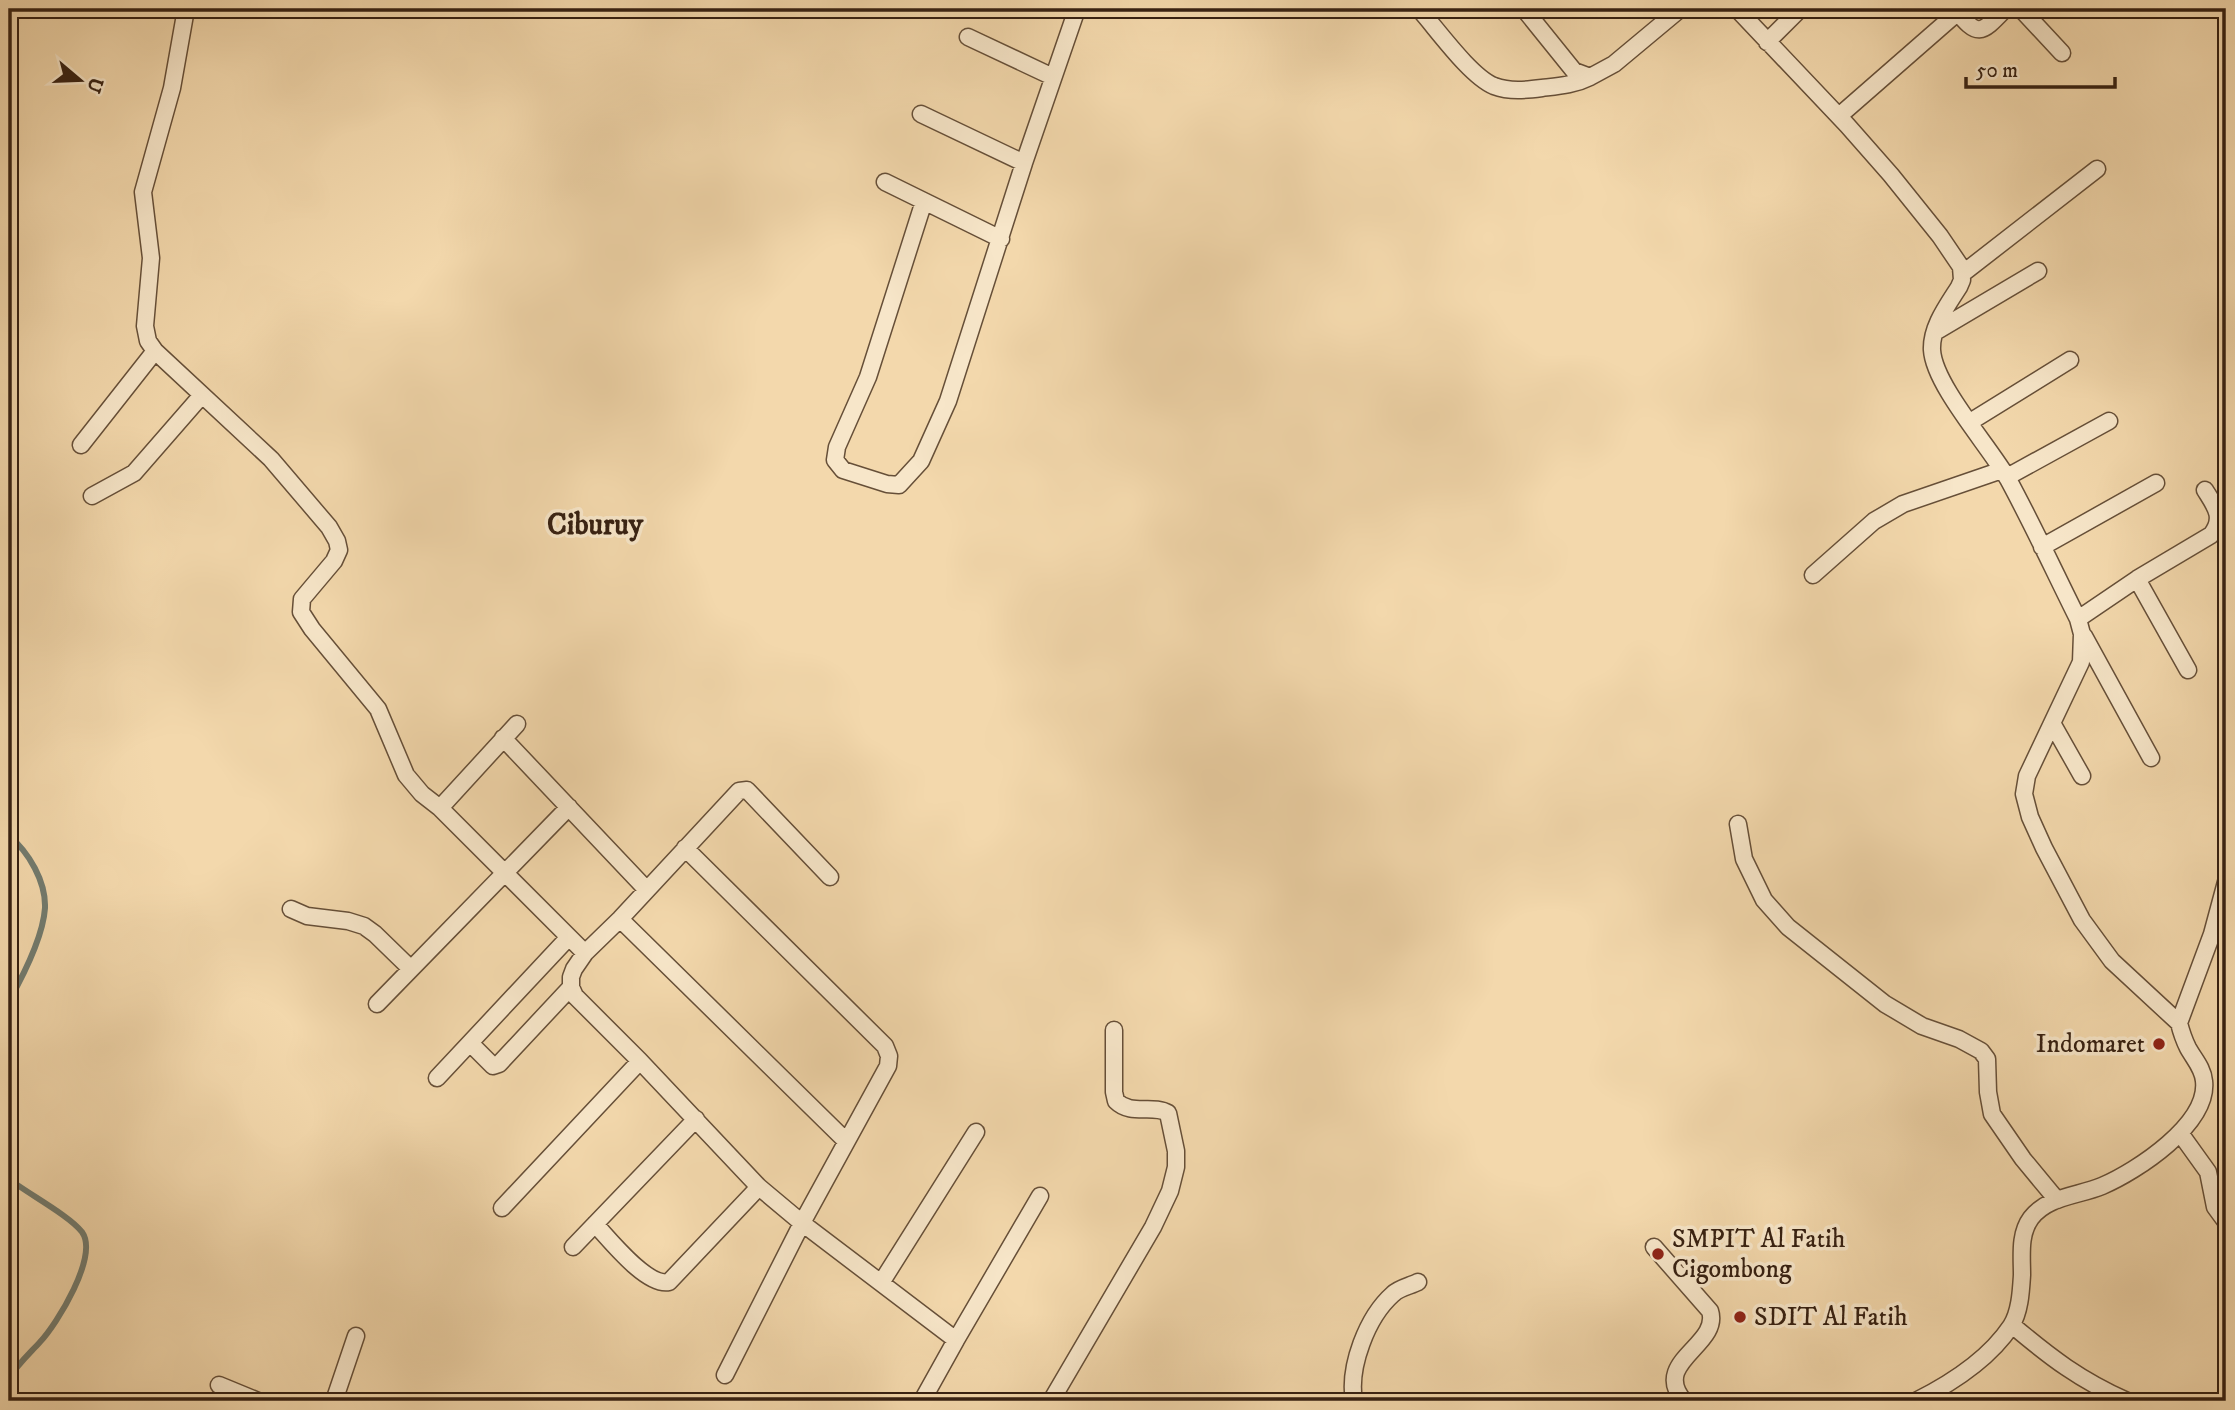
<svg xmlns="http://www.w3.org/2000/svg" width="2235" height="1410" viewBox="0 0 2235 1410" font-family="'IM FELL DW Pica',serif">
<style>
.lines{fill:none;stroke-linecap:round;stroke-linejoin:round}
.stream{stroke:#737c70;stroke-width:6}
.street-casing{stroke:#664f38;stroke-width:19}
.street{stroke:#f7e6c9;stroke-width:16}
.poi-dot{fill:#8f2418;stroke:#f7e6c9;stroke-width:2.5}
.labels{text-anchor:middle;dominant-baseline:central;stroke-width:7;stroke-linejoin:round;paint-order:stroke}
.poi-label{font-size:26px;fill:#372112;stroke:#f7e6c9;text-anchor:start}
.quarter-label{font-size:30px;font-weight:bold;fill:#372112;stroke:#f7e6c9}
</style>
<rect width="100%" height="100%" fill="#f3d8ac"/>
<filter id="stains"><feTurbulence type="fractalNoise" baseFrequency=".00286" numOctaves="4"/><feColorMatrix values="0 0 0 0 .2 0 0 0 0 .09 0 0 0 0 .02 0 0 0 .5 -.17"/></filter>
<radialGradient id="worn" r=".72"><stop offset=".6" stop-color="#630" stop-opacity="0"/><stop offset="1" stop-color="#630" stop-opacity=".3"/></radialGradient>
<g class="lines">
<path class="stream" d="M9 836C29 852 46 882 45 908 43 937 23 976 9 1001
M9 1179C27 1193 70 1216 82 1232 99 1256 57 1324 40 1342 29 1354 18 1364 9 1378"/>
<g class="street-casing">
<path id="street" d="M186 9 172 88 143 192 151 258 145 326 148 341 155 351 271 459 329 527 337 541 339 550 334 561 302 599 301 612 312 629 378 709 406 775 422 794 440 808
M1419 9C1437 29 1470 76 1494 86 1510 92 1526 90 1542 88 1559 86 1574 85 1590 77
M1524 9 1574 71 1590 77 1614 64 1680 9
M1737 9 1847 125 1891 175 1940 236 1961 267 1962 280 1959 287C1947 306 1931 327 1932 350 1934 385 1989 446 2008 479 2033 525 2055 573 2078 619L2082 634 2081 662 2027 776 2024 794 2030 817 2044 848 2082 920 2112 961 2179 1023
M1955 9C1978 38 1981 34 2005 9
M2021 9 2062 53
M968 37 1053 77
M1767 42 1800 9
M921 114 1024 163
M1839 116 1958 12
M885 182 1001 239
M924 201 868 377 837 447 835 460 843 470 887 484 899 485 921 461 948 401 1024 163 1077 9
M1962 274 2097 169
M1935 332 2038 271
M1970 422 2070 360
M81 445 155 351
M2007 477 2109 421
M92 496 134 473 202 395
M2042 547 2156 483
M1813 575 1874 521 1903 504 2002 470
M2137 579 2188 670
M2078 619 2137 579 2211 535C2225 518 2215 506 2205 490
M2084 636 2151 758
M2052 723 2082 776
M517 724 440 808 585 953
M503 738 646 889
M1738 824 1744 859 1764 900 1788 927 1885 1004 1922 1026 1959 1039 1981 1051 1987 1059 1988 1092 1992 1114 2023 1159 2057 1200
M685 848 885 1046 889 1056 888 1066 802 1223 725 1375
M830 877 747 790 739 791 620 919 585 953 574 969 571 977V987L575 996 640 1061 759 1187 802 1223 956 1340 922 1401
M291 909 307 916 348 921 364 926 375 934 411 969
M620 919 846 1141
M377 1004 569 807
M470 1043 493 1066 499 1064 571 987
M437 1078 569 937
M2180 1133 2208 1172 2215 1207 2226 1222
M502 1208 640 1061
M595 1224C610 1240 647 1287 669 1282L759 1187
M573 1247 696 1119
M1654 1247 1710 1311C1721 1345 1650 1362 1684 1401
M881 1283 976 1132
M2012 1325C2051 1358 2080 1380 2127 1401
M956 1340 1040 1196
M219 1385 258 1401
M334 1401 356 1336
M1051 1401 1153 1227 1170 1191 1176 1167V1151L1168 1113C1153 1104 1131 1116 1116 1101L1114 1092V1030
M1354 1401C1348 1367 1367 1317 1393 1294 1399 1288 1410 1286 1418 1282
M1916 1401C1950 1384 1989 1359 2011 1326 2020 1312 2021 1291 2022 1275 2022 1256 2019 1234 2031 1218 2048 1196 2078 1196 2102 1186 2137 1171 2209 1124 2204 1081 2203 1068 2194 1059 2188 1048 2184 1040 2181 1031 2179 1023L2212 934 2226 882"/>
</g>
<use href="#street" class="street"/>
</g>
<g class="poi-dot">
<circle cx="2159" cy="1044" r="7"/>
<circle cx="1658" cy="1254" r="7"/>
<circle cx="1740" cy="1317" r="7"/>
</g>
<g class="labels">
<g class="poi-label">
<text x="2145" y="1044" text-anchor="end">Indomaret</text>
<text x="1672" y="1239">SMPIT Al Fatih<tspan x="1672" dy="30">Cigombong</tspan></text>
<text x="1754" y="1317">SDIT Al Fatih</text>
</g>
<g class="quarter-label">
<text x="595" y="525">Ciburuy</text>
</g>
</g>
<rect width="2235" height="1410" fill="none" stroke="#f3d8ac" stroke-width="35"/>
<rect x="10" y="10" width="2214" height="1389" fill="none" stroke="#372112" stroke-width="3.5"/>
<rect x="18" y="18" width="2200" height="1375" fill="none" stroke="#372112" stroke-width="2"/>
<g transform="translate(80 80) rotate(109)" stroke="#f7e6c9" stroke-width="5" paint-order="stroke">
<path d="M0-5L12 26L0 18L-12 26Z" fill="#372112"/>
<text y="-10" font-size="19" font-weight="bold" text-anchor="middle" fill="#372112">U</text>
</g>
<path d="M1966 77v10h149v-10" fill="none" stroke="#372112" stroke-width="3.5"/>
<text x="1976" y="77" font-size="21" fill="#372112" stroke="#f7e6c9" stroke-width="5" paint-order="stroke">50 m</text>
<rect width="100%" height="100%" filter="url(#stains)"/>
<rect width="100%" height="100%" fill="url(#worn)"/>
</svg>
